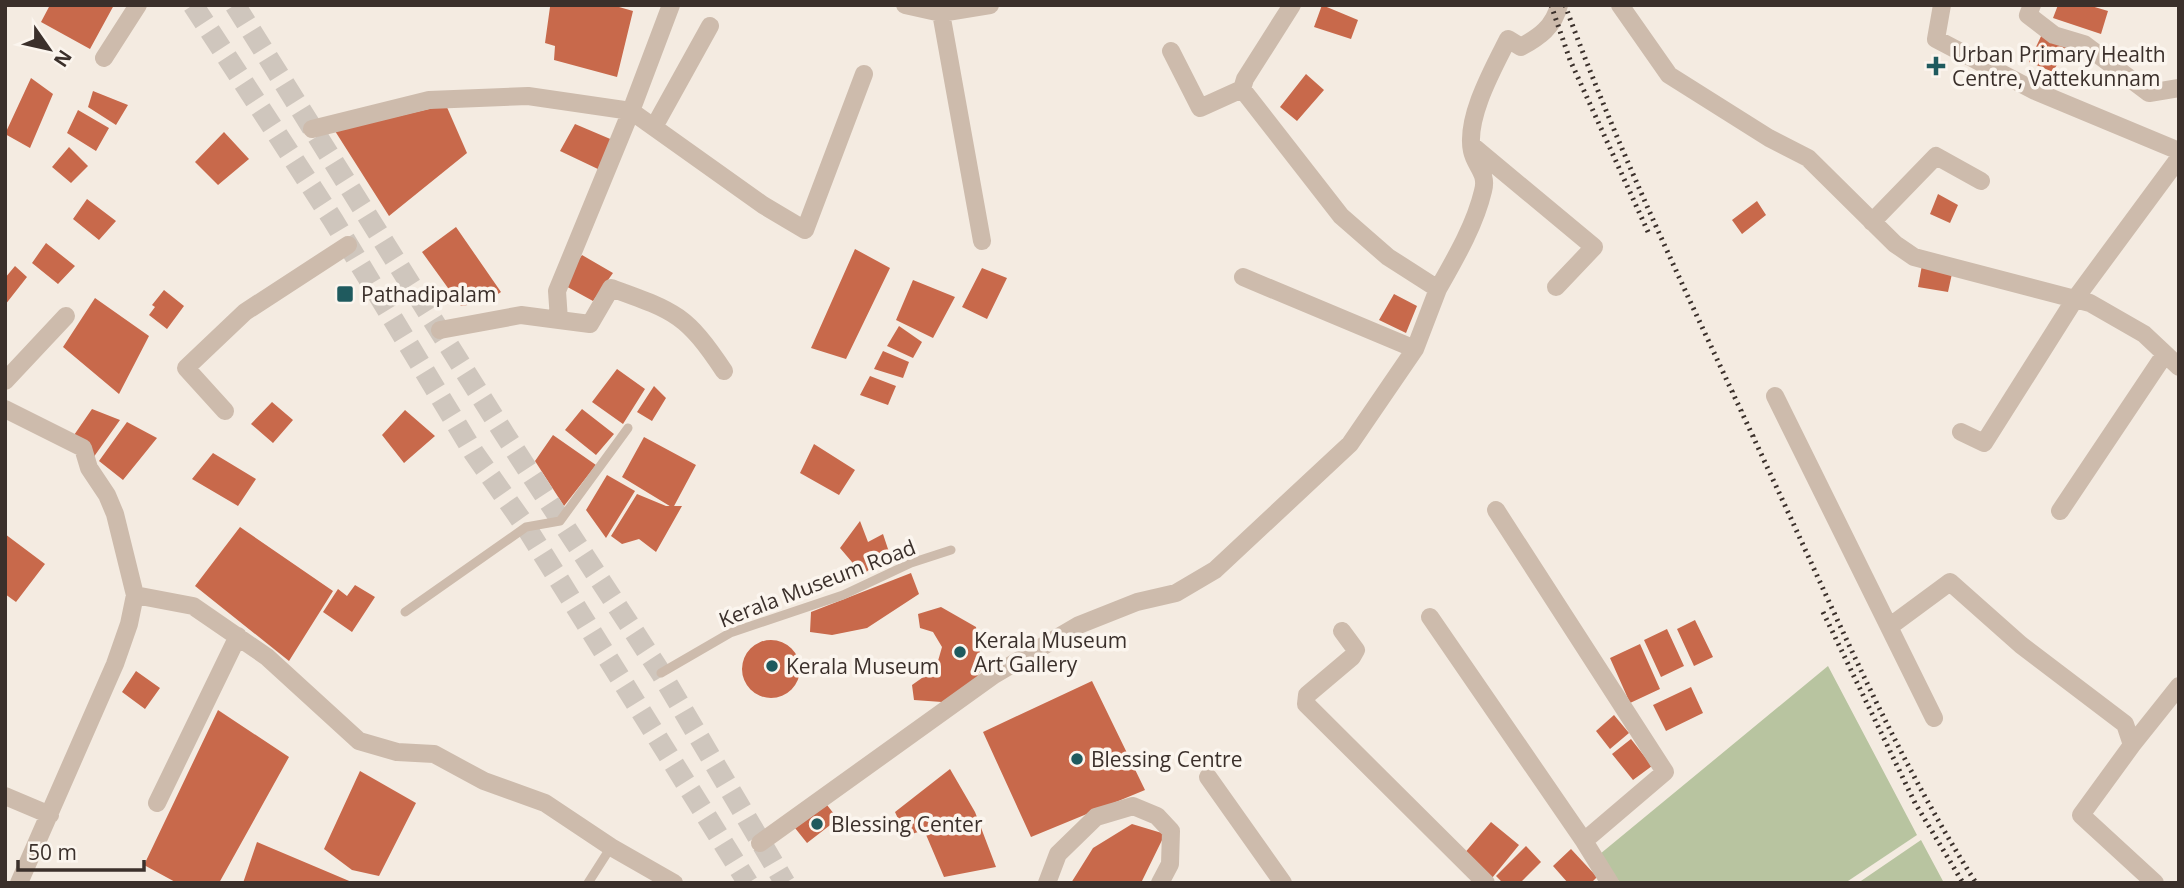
<svg xmlns="http://www.w3.org/2000/svg" width="2184" height="888" viewBox="0 0 2184 888" font-family="'Open Sans',sans-serif">
<style>
.green{fill:#b8c4a0}
.building{fill:#c8694b}
.lines{fill:none;stroke-linecap:round;stroke-linejoin:round}
.highway-tunnel{stroke:#cfc6bd;stroke-width:21;stroke-dasharray:21 10;stroke-linecap:butt}
.lane{stroke:#cdbbac;stroke-width:9}
.street{stroke:#cdbbac;stroke-width:18}
.rail{stroke:#3b302b;stroke-width:5;stroke-dasharray:2 5;stroke-linecap:butt}
.poi-dot{fill:#1f5a5e;stroke:#fbf5ee;stroke-width:2.5}
.labels{text-anchor:middle;dominant-baseline:central;stroke-width:7;stroke-linejoin:round;paint-order:stroke}
.poi-label{font-size:21px;fill:#3b302b;stroke:#fbf5ee;text-anchor:start}
.street-label{font-size:21px;fill:#3b302b;stroke:#fbf5ee}
</style>
<rect width="100%" height="100%" fill="#f4ebe1"/>
<path class="green" d="M1828 666 1917 835 1845 883H1620L1600 854Z
M1921 840 1944 883H1858Z"/>
<path class="building" d="M50 5H114L90 49 41 22Z
M568 5H612L633 11 617 77 554 60 555 46 545 43 550 7Z
M1322 5 1358 20 1351 39 1314 27Z
M2058 5H2088L2108 11 2101 34 2053 18Z
M2044 30 2069 42 2053 72 2029 62Z
M1306 74 1324 90 1297 121 1280 107Z
M31 78 53 94 30 148 5 134Z
M93 91 128 105 116 125 88 107Z
M446 105 467 153 389 216 335 131Z
M78 110 109 128 96 151 67 133Z
M575 124 615 141 600 170 560 151Z
M224 132 249 159 218 185 195 162Z
M69 147 88 166 71 183 52 167Z
M1938 194 1958 205 1950 223 1930 214Z
M87 199 116 221 99 240 73 219Z
M1757 201 1766 215 1742 234 1732 220Z
M456 227 501 292 486 302 461 306 422 252Z
M46 243 75 266 58 284 32 263Z
M855 249 890 268 846 359 811 348Z
M582 255 613 273 593 301 562 284Z
M1922 265 1953 269 1948 292 1918 287Z
M15 266 27 277 5 305V278Z
M982 268 1007 278 987 319 962 307Z
M913 280 955 297 933 338 896 320Z
M164 290 184 306 167 329 149 315 155 307 152 305Z
M1394 294 1417 306 1406 333 1379 320Z
M95 298 149 336 119 394 63 347Z
M899 326 922 342 913 358 887 346Z
M883 351 909 362 903 378 874 369Z
M617 369 645 389 623 424 592 402Z
M870 376 896 386 888 405 860 395Z
M654 386 666 398 652 421 637 412Z
M272 402 293 420 273 443 251 424Z
M92 409 120 420 93 458 72 438Z
M582 409 614 434 596 455 565 430Z
M405 410 435 436 404 463 382 435Z
M127 422 157 438 123 480 99 461Z
M553 435 596 465 564 506 535 461Z
M644 437 696 465 673 508 622 477Z
M814 444 855 470 839 495 800 473Z
M213 453 256 479 238 506 192 479Z
M607 475 635 491 606 538 586 510Z
M637 494 666 506H682L656 552 639 539 622 544 611 536Z
M860 521 868 542 883 534 889 552 863 575 840 548Z
M240 527 333 591 289 661 195 586Z
M5 534 45 564 16 602 5 594Z
M911 573 919 594 867 628 832 635 810 632 811 612Z
M355 585 375 597 352 632 323 612 338 589 347 596Z
M941 607 976 627 982 668 974 682 942 702 914 700 912 685 936 668 942 647 933 632 920 628 918 614Z
M1695 620 1713 657 1694 666 1677 629Z
M1667 629 1684 666 1661 677 1644 640Z
M742 669a29 29 0 1 1 58 0a29 29 0 1 1-58 0Z
M1640 644 1660 689 1630 703 1610 658Z
M136 671 160 688 145 709 122 692Z
M1092 681 1145 790 1031 837 983 732Z
M1691 687 1703 713 1666 731 1653 705Z
M218 710 289 757 219 883H177L144 865Z
M1614 715 1629 733 1610 749 1596 731Z
M1631 739 1652 766 1633 780 1612 754Z
M950 769 975 812 996 867 944 877 924 830 906 836 895 812Z
M360 771 416 803 379 876 352 870 324 849Z
M827 805 838 819 807 843 795 828Z
M1491 822 1519 845 1492 878 1463 855Z
M1132 824 1165 834 1141 883H1071L1093 848Z
M257 842 354 883H243Z
M1526 846 1541 862 1520 883H1503L1496 876Z
M1571 849 1597 877 1591 883H1568L1553 866Z"/>
<g class="lines">
<path class="highway-tunnel" d="M193 5 333 220 474 453 526 527 748 883
M235 5 505 435 661 673 785 883"/>
<path class="lane" d="M405 612 526 527 560 521 628 428
M661 673 730 633 843 595 911 563 951 550
M588 883 611 847"/>
<path class="street" d="M905 5 941 13 990 5
M1620 5 1669 75 1769 138 1808 158 1895 244 1914 257 2090 303 2144 334 2179 367
M1942 5 1936 39 2035 91 2179 151
M2032 5 2028 15 2054 35 2084 44 2149 93 2179 88
M941 13 982 241
M1171 51 1200 108 1242 89
M104 58 138 5
M654 127 710 26
M312 129 429 100 528 96 631 111 671 5
M1475 148 1594 247 1556 287
M1872 222 1936 156 1981 181
M1243 277 1415 349
M1438 289C1455 259 1475 225 1483 191 1488 173 1475 166 1472 151 1465 118 1494 67 1508 39L1521 47C1539 37 1554 27 1559 5
M559 320 590 324 611 288C675 311 686 314 724 371
M440 330 521 315 559 320 557 291 631 111 763 205 805 230 864 74
M5 381 66 316
M1775 396 1934 718
M5 409 83 448 89 468 107 495 115 514 135 595 129 624 115 664 19 883
M225 411 186 368 245 312 348 245
M1961 432 1984 443 2075 299 2179 158
M1496 510 1665 772 1584 841 1610 883
M2060 511 2165 354
M135 595 193 606 267 657 359 741 397 752 434 754 484 781 545 803 611 847 674 883
M1430 617 1584 841
M1889 627 1950 582 2021 645 2125 724 2132 745 2081 815 2155 883
M1342 631 1356 650 1352 657 1307 695 1306 704 1486 883
M2132 745 2179 686
M1208 777 1283 883
M5 796 50 815
M157 803 238 636
M760 843 994 675 1079 625 1137 602 1176 593 1215 570 1350 444 1415 349 1438 289 1388 257 1341 216 1242 89 1245 79 1292 5
M1047 883 1058 854 1096 817 1133 806 1157 816 1171 831 1170 864 1160 883"/>
<path class="rail" d="M1551 5 1570 60 1649 234
M1565 5C1623 164 1698 317 1769 471 1834 610 1893 753 1976 883
M1823 612 1915 803 1963 883"/>
</g>
<g class="poi-dot">
<path d="M1932.5 55.5h7v7h7v7h-7v7h-7v-7h-7v-7h7z"/>
<rect x="336" y="285" width="18" height="18" rx="3.5"/>
<circle cx="960" cy="652" r="7"/>
<circle cx="772" cy="666" r="7"/>
<circle cx="1077" cy="759" r="7"/>
<circle cx="817" cy="824" r="7"/>
</g>
<g class="labels">
<g class="poi-label">
<text x="1952" y="54">Urban Primary Health<tspan x="1952" dy="24">Centre, Vattekunnam</tspan></text>
<text x="361" y="294">Pathadipalam</text>
<text x="974" y="640">Kerala Museum<tspan x="974" dy="24">Art Gallery</tspan></text>
<text x="786" y="666">Kerala Museum</text>
<text x="1091" y="759">Blessing Centre</text>
<text x="831" y="824">Blessing Center</text>
</g>
<g class="street-label">
<text transform="translate(817 583) rotate(-21)">Kerala Museum Road</text>
</g>
</g>
<rect width="2184" height="888" fill="none" stroke="#3b302b" stroke-width="14"/>
<g transform="translate(49 49) rotate(124)" stroke="#fbf5ee" stroke-width="5" paint-order="stroke">
<path d="M0-5L12 26L0 18L-12 26Z" fill="#3b302b"/>
<text y="-10" font-size="19" font-weight="bold" text-anchor="middle" fill="#3b302b">N</text>
</g>
<path d="M18 860v10h126v-10" fill="none" stroke="#3b302b" stroke-width="3.5"/>
<text x="28" y="860" font-size="21" fill="#3b302b" stroke="#fbf5ee" stroke-width="5" paint-order="stroke">50 m</text>
</svg>
